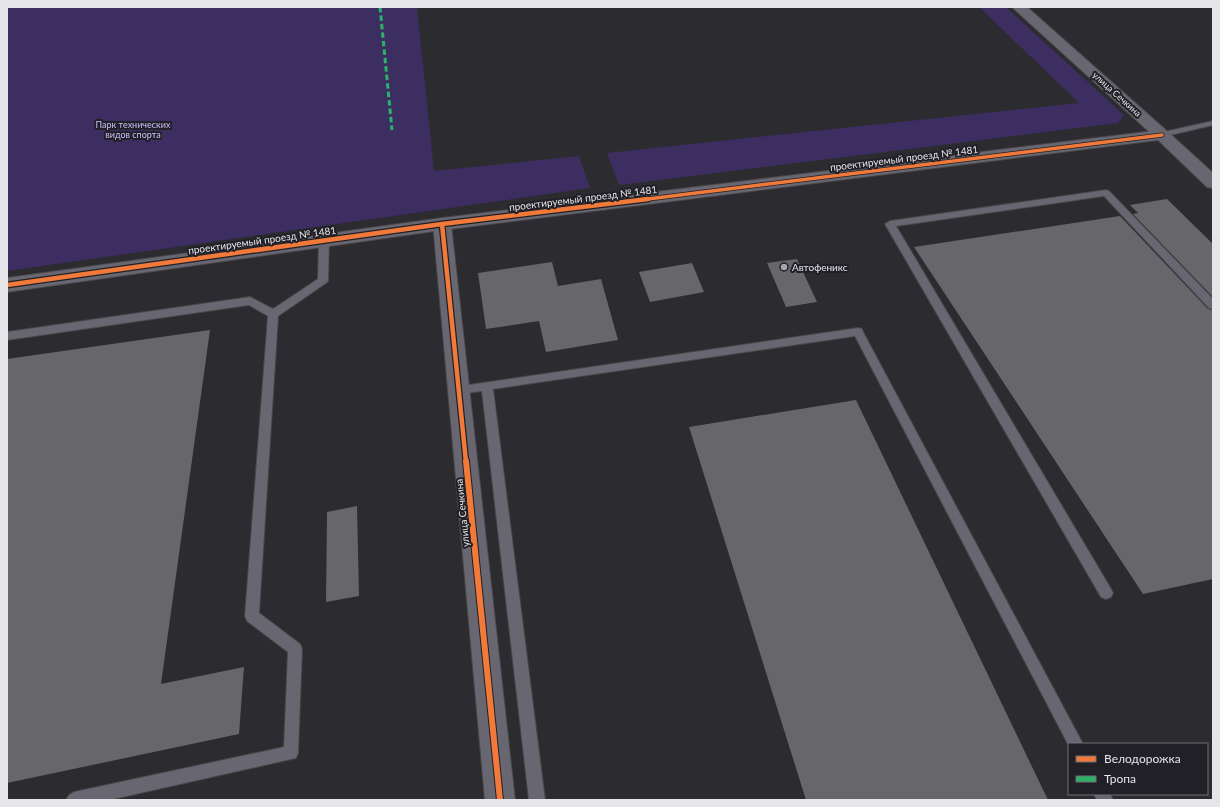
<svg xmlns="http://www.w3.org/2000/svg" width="1220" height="807" viewBox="0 0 1220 807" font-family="Lato,sans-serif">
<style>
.green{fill:#3c2e61}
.building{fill:#67666a}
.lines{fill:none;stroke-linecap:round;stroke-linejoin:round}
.service-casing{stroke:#474649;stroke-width:2}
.minor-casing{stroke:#474649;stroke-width:2}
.tertiary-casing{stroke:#474649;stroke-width:2}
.service{fill:#686771;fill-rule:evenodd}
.minor{fill:#686771;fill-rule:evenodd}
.tertiary{fill:#686771;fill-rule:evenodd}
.quiet{stroke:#2db169;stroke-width:3;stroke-dasharray:5.5 3;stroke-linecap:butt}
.cycleway-far2-casing{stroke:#212027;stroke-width:5}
.cycleway-far1-casing{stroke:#212027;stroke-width:7}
.cycleway-casing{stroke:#212027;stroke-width:8}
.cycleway-far2{stroke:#f17a3a;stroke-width:3.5}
.cycleway-far1{stroke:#f17a3a;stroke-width:4.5}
.cycleway{stroke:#f17a3a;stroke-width:6}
.poi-dot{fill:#a5a4a9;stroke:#212027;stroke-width:1.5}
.labels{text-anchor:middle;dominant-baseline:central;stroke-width:4;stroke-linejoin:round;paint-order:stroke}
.far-street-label{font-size:9px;fill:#e6e5ea;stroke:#212027}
.far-park-label{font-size:9px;fill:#cdc1fd;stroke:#212027}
.street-label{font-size:10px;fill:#e6e5ea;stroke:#212027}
.poi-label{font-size:10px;fill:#e6e5ea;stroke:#212027;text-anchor:start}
</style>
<rect width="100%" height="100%" fill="#2c2b30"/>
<path class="green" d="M7 7H417L434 171 579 156 590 188 7 271Z
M979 7H1006L1124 115 1118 123 619 185 607 153 1079 103Z"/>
<path class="building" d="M1167 199 1213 244V297L1133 214 1138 213 1130 205Z
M1120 216 1208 309 1213 310V579L1143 594 914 247Z
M797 259 817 302 786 307 767 263Z
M552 262 558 286 601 279 618 340 546 352 539 321 486 329 478 273Z
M692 263 704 292 650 302 639 272Z
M210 330 161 684 244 667 239 734 7 783V359Z
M856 400 1048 800H806L689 427Z
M357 506 359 596 326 602 327 512Z"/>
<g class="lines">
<g class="service-casing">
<path id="service" d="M1213 121V125L1162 137 1158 135 1159 133Z
M1106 190 1109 191 1213 299V309L1209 308 1104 196 896 226 1111 589 1113 593 1111 597 1106 599 1101 597 885 224 890 221Z
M324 238 329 241 328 281 326 283 278 316 259 613 300 644 302 649 298 753 296 758 109 800H66L69 795 74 792 284 747 288 652 247 621 245 616 268 316 249 305 7 340V332L250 297 273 309 318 279 319 241Z
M858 328 862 329 863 332 1083 744H1069V746L855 336 493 389 545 800H529L482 391 459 394 455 393 454 390 455 387Z
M1094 794H1110L1113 800H1097Z"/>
</g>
<g class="minor-casing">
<path id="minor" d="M1012 7H1027L1168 132 1170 135 1168 138 1162 140 1156 138Z
M442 218 448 220 451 224 515 800H485L433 224 436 220Z"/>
</g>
<g class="tertiary-casing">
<path id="tertiary" d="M1162 130 1168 132 1213 173V188L1207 187 1158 140 442 230 7 292V278L442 218Z"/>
</g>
<use href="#service" class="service"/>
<use href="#minor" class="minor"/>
<use href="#tertiary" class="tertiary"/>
<path class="quiet" d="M380 7 392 130"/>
<g class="cycleway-far2-casing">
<path id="cycleway-far2" d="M640 200 1162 135"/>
</g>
<g class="cycleway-far1-casing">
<path id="cycleway-far1" d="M442 224 466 462
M7 285 442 224 648 199"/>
</g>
<g class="cycleway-casing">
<path id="cycleway" d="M466 461 500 800"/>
</g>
<use href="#cycleway-far2" class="cycleway-far2"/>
<use href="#cycleway-far1" class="cycleway-far1"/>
<use href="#cycleway" class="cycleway"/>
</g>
<circle class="poi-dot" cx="784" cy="267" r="4"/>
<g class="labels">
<g class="far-street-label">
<text transform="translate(1117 94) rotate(42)">улица Сечкина</text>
</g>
<g class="far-park-label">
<text x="133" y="124">Парк технических<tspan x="133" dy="10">видов спорта</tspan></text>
</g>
<g class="street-label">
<text transform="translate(904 158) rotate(-7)">проектируемый проезд № 1481</text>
<text transform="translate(583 198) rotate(-7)">проектируемый проезд № 1481</text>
<text transform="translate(262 240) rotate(-8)">проектируемый проезд № 1481</text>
<text transform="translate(462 513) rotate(-96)">улица Сечкина</text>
</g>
<g class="poi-label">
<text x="792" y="267">Автофеникс</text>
</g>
</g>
<rect width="1220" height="807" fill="none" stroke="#e6e5ea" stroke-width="16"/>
<rect x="1068" y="743" width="140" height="52" fill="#212027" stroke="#706f75"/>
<rect x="1076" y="756" width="20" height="6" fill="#f17a3a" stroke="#706f75"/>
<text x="1104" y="763" font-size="12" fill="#e6e5ea">Велодорожка</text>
<rect x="1076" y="776" width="20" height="6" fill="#2db169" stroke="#706f75"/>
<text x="1104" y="783" font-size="12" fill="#e6e5ea">Тропа</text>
</svg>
